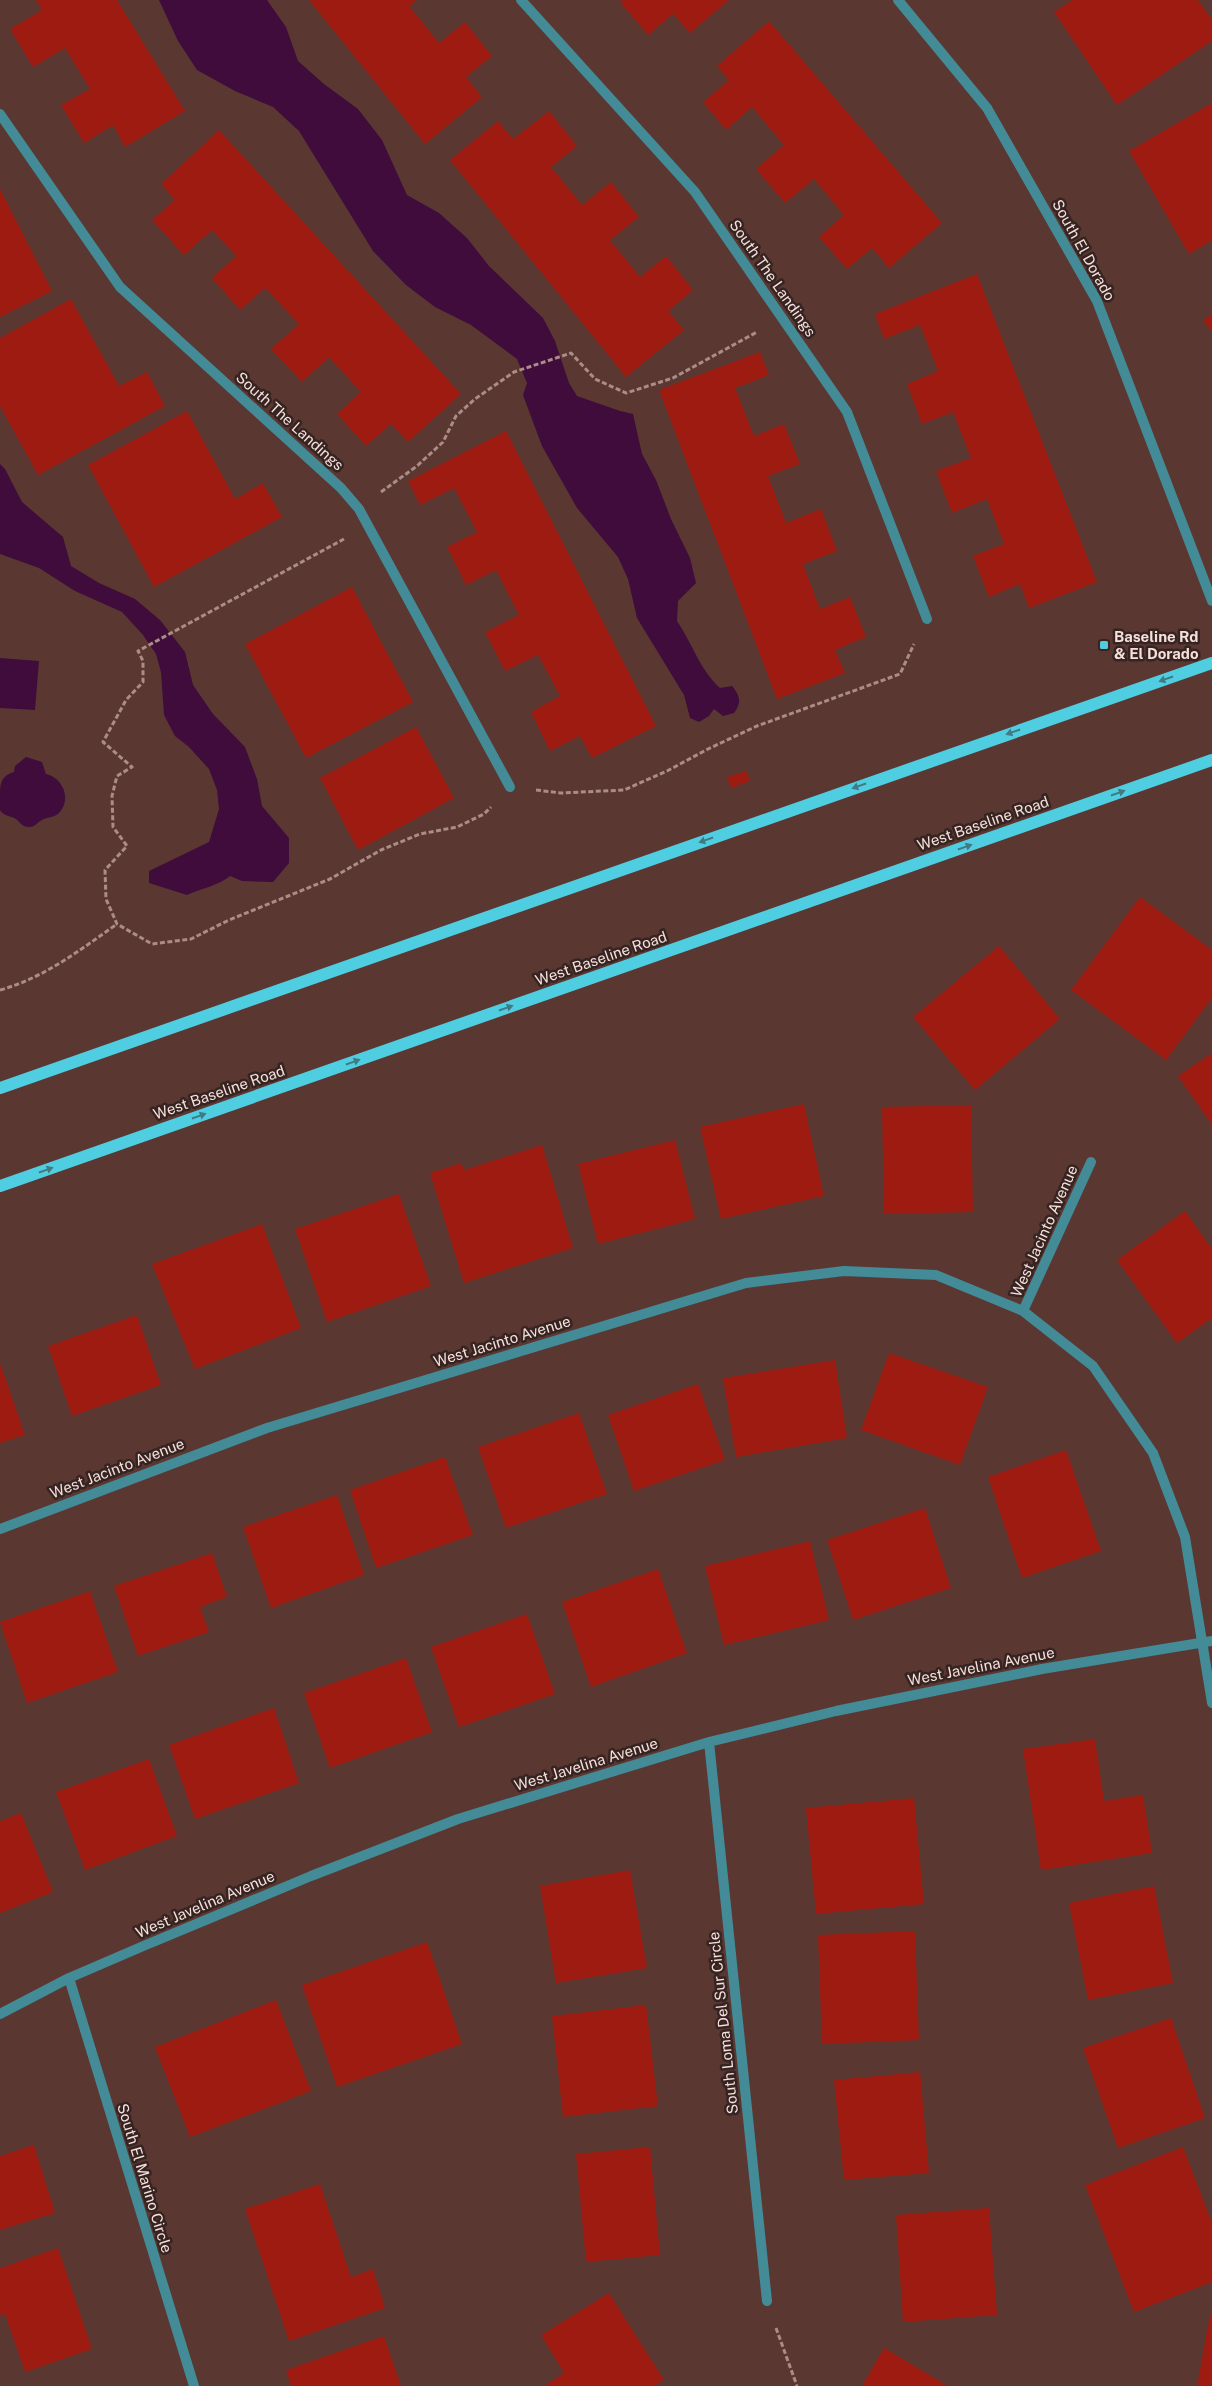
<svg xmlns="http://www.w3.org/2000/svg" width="1212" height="2386" viewBox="0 0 1212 2386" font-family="'Public Sans',sans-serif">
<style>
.water{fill:#3f0c3c}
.building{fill:#9d1b10}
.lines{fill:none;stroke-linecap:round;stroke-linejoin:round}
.path{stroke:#ab8d88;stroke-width:3;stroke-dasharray:5 2.5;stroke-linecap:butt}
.service{stroke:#428b97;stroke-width:10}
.minor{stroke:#428b97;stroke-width:10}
.primary{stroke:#4fcee2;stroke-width:12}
.oneway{fill:#427982}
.poi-dot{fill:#54cadd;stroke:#352421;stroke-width:2}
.labels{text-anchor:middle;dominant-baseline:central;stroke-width:5;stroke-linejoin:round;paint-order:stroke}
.street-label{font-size:15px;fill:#f7dfdb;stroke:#352421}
.poi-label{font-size:15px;font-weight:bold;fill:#f7dfdb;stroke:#352421;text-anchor:start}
</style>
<rect width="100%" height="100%" fill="#5b3731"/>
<path class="water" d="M159 0H267L286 27 298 61 324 84 358 109 382 140 407 195 439 213 467 238 489 266 543 318 555 341 569 383 577 396 620 411 633 414 642 454 656 480 671 519 690 558 696 583 678 601 677 621C692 643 700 670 720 688L732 686C740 696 742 702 734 713L723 716 714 709 709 716 699 722 690 718 684 695 637 618 628 579 618 557 577 508 542 446 523 395 527 383 517 359 471 325 435 307 406 285 373 251 299 131 273 107 235 91 197 70 178 41Z
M0 464 5 469 22 502 63 537 71 566 99 583 135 599 160 620 185 652 193 685 213 714 245 747 257 779 262 806 289 838V863L273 882 242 881 230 876C217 886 203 888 187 895L149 883V871L209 842 219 809 217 790 209 769 189 747 175 736 164 715 161 672 156 654 143 635 122 612 75 591 39 568 0 554Z
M0 658 39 661 35 710 0 708Z
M26 757 42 762 46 774C63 778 72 799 59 813 54 818 47 817 42 820 37 822 36 827 29 827 22 827 21 823 16 819 12 816 3 816 0 810 0 807 0 802 0 798 0 785 0 776 14 772L15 766Z"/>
<path class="building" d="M36 0H117L185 111 125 147 113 125 84 143 61 105 90 89 65 48 33 67 10 29 42 10Z
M309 0H417L409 6 439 43 465 22 492 56 466 77 482 97 425 144Z
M623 0H729L690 33 673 14 648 35 620 2Z
M1072 0H1198L1212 20V41L1117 105 1054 12Z
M769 21 942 223 889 268 872 248 847 269 819 237 844 215 814 179 785 203 756 169 784 145 752 107 726 130 703 102 729 80 717 66Z
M1212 103V240L1189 254 1129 151Z
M549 111 577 146 551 167 582 205 611 182 639 217 610 240 640 277 666 256 693 290 668 311 684 330 626 377 450 160 498 121 513 139Z
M219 130 461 394 408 442 391 424 366 446 337 414 361 392 329 357 302 382 271 349 299 324 265 288 240 310 212 278 236 256 212 230 184 255 152 220 175 200 161 184Z
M0 189 52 291 0 317Z
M977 274 1097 582 1029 608 1020 584 989 597 973 556 1004 544 987 499 952 513 936 471 971 458 953 412 922 424 907 384 938 371 920 325 884 339 875 314Z
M71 299 119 386 147 372 165 406 38 475 0 406V338Z
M1212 314V332L1203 320Z
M760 352 769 375 735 388 754 436 784 424 800 464 768 476 786 523 821 509 837 551 803 564 820 609 850 597 866 637 835 650 845 673 777 699 659 390Z
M187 411 235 499 263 483 282 517 154 587 88 465Z
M506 431 656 726 592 758 580 736 550 751 531 712 560 696 538 655 505 671 485 632 519 615 496 570 466 585 447 547 477 532 454 488 420 505 408 481Z
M352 587 413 702 306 758 245 644Z
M416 727 454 798 358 850 320 778Z
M746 771 750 781 731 788 727 777Z
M1140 897 1212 950V998L1166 1060 1071 990Z
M999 946 1060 1019 975 1090 913 1017Z
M1212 1053V1125L1178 1076Z
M804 1104 824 1196 721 1219 700 1127Z
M971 1105 973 1212 884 1214 882 1107Z
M675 1140 695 1219 598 1244 578 1164Z
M542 1145 573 1248 464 1283 430 1173 461 1163 464 1170Z
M399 1194 431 1286 327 1322 295 1229Z
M1185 1211 1212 1249V1318L1177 1343 1117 1260Z
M262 1224 301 1328 195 1369 152 1264Z
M137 1315 161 1385 72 1416 48 1346Z
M889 1353 988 1387 960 1465 861 1430Z
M835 1360 847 1438 736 1457 723 1378Z
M0 1363 25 1435 0 1443Z
M698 1384 725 1460 634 1491 608 1415Z
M579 1413 607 1494 506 1528 478 1447Z
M1066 1450 1101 1551 1022 1578 988 1477Z
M445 1457 473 1535 376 1568 350 1490Z
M337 1495 364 1575 271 1608 243 1527Z
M925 1508 951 1588 853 1620 827 1540Z
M810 1541 829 1620 724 1645 705 1566Z
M212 1553 227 1597 200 1607 209 1632 138 1656 114 1586Z
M658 1569 687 1653 591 1687 562 1602Z
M90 1591 118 1672 27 1703 0 1622Z
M527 1614 555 1694 459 1727 431 1647Z
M406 1658 432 1732 330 1768 304 1693Z
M274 1708 299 1783 195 1819 169 1745Z
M1095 1739 1104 1801 1143 1795 1152 1853 1041 1870 1023 1749Z
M149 1759 177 1836 85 1870 56 1792Z
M914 1798 924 1904 816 1914 806 1808Z
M21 1813 53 1892 0 1913V1821Z
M630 1870 647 1968 556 1983 540 1886Z
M1154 1886 1173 1983 1088 2000 1069 1903Z
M915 1931 919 2040 822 2044 818 1935Z
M427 1942 462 2044 337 2087 302 1985Z
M276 2000 311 2091 190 2137 155 2047Z
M646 2005 658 2106 563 2117 552 2016Z
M1171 2018 1205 2118 1118 2148 1083 2048Z
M920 2072 929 2173 844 2180 834 2080Z
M34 2145 55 2213 0 2230V2156Z
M650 2147 660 2255 586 2262 576 2154Z
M1183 2147 1212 2223V2282L1134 2312 1085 2185Z
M320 2184 351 2277 373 2269 385 2308 289 2341 245 2209Z
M989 2208 997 2315 903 2322 896 2215Z
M58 2248 92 2349 25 2372 5 2314 0 2315V2268Z
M609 2293 664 2380 654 2386H544L564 2373 541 2335Z
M1210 2315H1212V2386H1197Z
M384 2336 401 2386H291L286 2370Z
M884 2348 948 2386H862Z"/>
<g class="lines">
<path class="path" d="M381 492 417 466 443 442 456 416 475 399 514 372 571 353 595 379 626 393 673 378 757 332
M344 539 138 651 143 661V682L126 700 103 742 132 767 117 776 112 796 113 827 127 846 105 870 106 899 117 924 152 944 191 939 229 920 330 879 381 850 420 834 457 827 484 814 491 807
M536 790 561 793 624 790 667 771 708 749 757 726 900 674 914 644
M0 990C44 978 80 950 117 924
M776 2328 797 2386"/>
<path class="service" d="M521 0 695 192 847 412 927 619
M0 114 120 287 341 488 359 509 510 787"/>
<path class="minor" d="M898 0 987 108 1097 301 1212 601
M1023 1311 1091 1162
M0 1529 267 1428 746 1283 844 1271 936 1275 1023 1311 1093 1366 1153 1453 1185 1537 1212 1703
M709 1742 767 2301
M69 1978 194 2386
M0 2014 69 1978 141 1947 311 1876 458 1819 709 1742 836 1711 1042 1669 1212 1641"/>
<path class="primary" d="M0 1088 1212 663
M0 1186 1212 760"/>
</g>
<defs><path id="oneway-solid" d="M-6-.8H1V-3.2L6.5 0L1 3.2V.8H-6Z" transform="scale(1.25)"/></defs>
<g class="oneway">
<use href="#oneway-solid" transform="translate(1166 679) rotate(161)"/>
<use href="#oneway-solid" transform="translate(1013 732) rotate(161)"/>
<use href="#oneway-solid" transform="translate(859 786) rotate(161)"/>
<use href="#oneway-solid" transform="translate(1118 793) rotate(-19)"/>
<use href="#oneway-solid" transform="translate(706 840) rotate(161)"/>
<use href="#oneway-solid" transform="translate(965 847) rotate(-19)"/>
<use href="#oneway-solid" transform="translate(506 1008) rotate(-19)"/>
<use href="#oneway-solid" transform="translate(353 1062) rotate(-19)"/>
<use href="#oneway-solid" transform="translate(199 1116) rotate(-19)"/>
<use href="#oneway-solid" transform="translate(46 1170) rotate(-19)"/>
</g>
<rect class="poi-dot" x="1099" y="640" width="10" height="10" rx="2.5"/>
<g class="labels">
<g class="street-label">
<text transform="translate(1084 250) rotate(61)">South El Dorado</text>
<text transform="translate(773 278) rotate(55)">South The Landings</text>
<text transform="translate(290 421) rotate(42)">South The Landings</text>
<text transform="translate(983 823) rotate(-19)">West Baseline Road</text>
<text transform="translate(601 958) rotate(-19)">West Baseline Road</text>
<text transform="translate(219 1092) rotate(-19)">West Baseline Road</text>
<text transform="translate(1044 1231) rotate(-66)">West Jacinto Avenue</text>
<text transform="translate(502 1341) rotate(-17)">West Jacinto Avenue</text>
<text transform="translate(117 1468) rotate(-21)">West Jacinto Avenue</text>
<text transform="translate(981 1666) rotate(-11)">West Javelina Avenue</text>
<text transform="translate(586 1764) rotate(-17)">West Javelina Avenue</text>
<text transform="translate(205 1904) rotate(-23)">West Javelina Avenue</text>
<text transform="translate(723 2023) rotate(-96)">South Loma Del Sur Circle</text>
<text transform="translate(145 2178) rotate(73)">South El Marino Circle</text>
</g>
<g class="poi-label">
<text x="1114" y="636">Baseline Rd<tspan x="1114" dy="17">&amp; El Dorado</tspan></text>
</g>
</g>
</svg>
